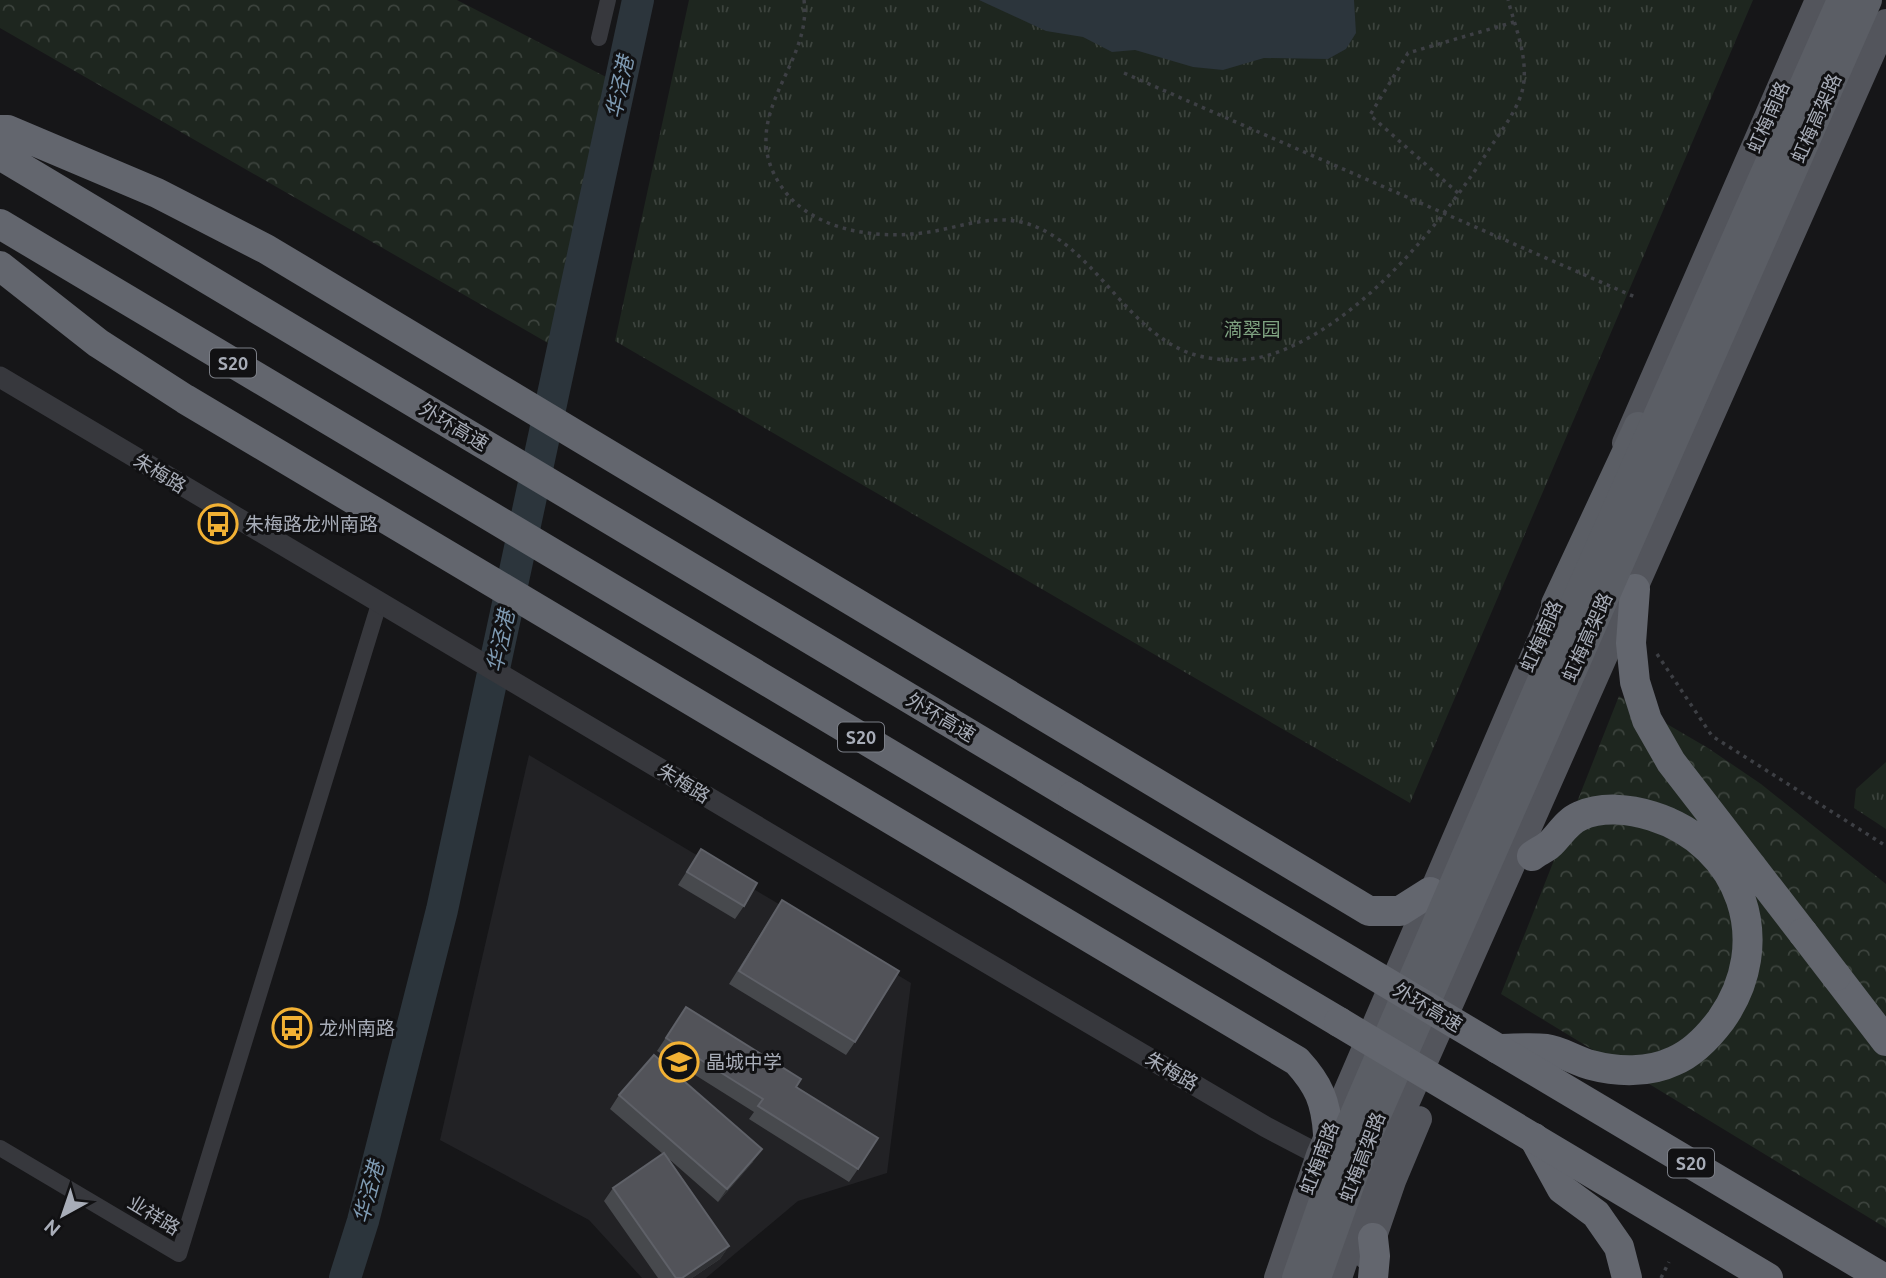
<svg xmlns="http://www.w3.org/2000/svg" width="1886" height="1278" viewBox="0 0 1886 1278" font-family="Ubuntu,'Noto Sans SC',sans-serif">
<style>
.built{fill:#222225}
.grass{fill:url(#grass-tufts)}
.forest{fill:url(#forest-crowns)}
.water{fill:#2c353c}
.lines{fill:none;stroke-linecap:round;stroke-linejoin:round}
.river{stroke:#2c353c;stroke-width:32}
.path{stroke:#3d3f44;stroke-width:3.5;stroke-dasharray:3.5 5;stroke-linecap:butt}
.minor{stroke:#37383d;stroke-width:16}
.tertiary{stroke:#37383d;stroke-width:21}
.primary{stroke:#53555c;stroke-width:26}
.trunk{stroke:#5b5e65;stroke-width:28}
.motorway{stroke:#63666e;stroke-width:30}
.trunk-bridge{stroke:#5b5e65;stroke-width:28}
.motorway-bridge{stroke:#63666e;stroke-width:30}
.wall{fill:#47494d}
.shaded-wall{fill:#2f3033}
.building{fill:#525359;stroke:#5f6168;stroke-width:2}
.labels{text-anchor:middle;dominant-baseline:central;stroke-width:6;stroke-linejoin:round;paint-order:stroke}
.shield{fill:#111113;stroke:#7b7e86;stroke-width:2}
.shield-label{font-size:18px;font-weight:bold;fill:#a8adb8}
.street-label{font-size:19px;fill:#a8adb8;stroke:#111113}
.park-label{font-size:19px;fill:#7fa381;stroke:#111113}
.poi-label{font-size:19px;fill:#a8adb8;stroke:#111113;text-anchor:start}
.water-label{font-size:21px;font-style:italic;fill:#7f9bb3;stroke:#111113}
</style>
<defs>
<pattern id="grass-tufts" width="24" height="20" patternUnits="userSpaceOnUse" patternTransform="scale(1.75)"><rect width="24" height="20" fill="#1e261f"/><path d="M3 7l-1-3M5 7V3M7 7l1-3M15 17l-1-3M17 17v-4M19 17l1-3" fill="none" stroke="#3c433d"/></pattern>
<pattern id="forest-crowns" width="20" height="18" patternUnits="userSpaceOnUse" patternTransform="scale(1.75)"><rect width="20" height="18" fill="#1e261f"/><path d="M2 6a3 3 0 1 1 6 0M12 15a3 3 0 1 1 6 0" fill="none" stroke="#3c433d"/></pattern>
</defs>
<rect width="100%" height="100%" fill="#161618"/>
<path class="built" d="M529 755 911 983 887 1173 798 1201 706 1278H642L589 1220 440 1140Z"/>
<path class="grass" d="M689 0H1753L1410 803 615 341Z
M1886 762V829L1854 808 1856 789Z"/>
<path class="forest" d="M0 0H457L610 79 560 350 0 28Z
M1619 696 1708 748 1761 784 1886 884V1228L1501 994Z"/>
<path class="water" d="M979 0H1354L1356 33 1346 49 1328 59 1264 58 1223 70 1193 67 1135 50 1112 52 1083 37 1046 31Z"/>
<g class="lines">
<path class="river" d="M345 1278 363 1221 442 910 638 0"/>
<path class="path" d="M804 0C813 65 734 116 781 186 808 227 866 238 912 234 949 232 983 214 1021 222 1094 239 1125 337 1199 356 1229 363 1260 361 1288 348 1369 313 1443 221 1490 148 1501 131 1514 115 1521 95 1531 64 1516 30 1508 0
M1124 73 1635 297
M1458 193 1370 115 1408 53 1514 22
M1657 654 1712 736 1886 846
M1661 1278 1669 1262"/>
<path class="minor" d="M599 38 608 0
M0 1148 179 1254 379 604"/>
<path class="tertiary" d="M0 377 950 941 1266 1127 1331 1161"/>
<path class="primary" d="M1625 443 1818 0
M1367 1257 1393 1181 1419 1119
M1277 1278 1319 1155 1564 585
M1339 1278 1371 1183 1886 22"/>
<path class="trunk" d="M1555 604 1638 426"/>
<path class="motorway" d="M0 130H8L157 193 266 249 1369 911H1400L1430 892
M0 155 1073 796
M0 224 1339 1022
M0 266 98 343 185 399 1297 1061C1319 1085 1326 1102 1328 1134
M1635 589 1631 643 1635 682 1647 720 1671 762 1803 933
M1836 976 1886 1041
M1498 1049C1514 1049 1530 1047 1546 1049 1561 1051 1576 1061 1591 1065 1617 1072 1649 1073 1674 1061 1693 1053 1709 1036 1721 1020 1776 943 1742 844 1652 816 1630 809 1602 806 1580 816 1566 822 1560 835 1549 845 1544 849 1537 852 1532 856
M1534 1138 1562 1189 1596 1214 1619 1247 1627 1278
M1373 1278 1375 1256 1373 1238"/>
<path class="trunk-bridge" d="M1296 1278 1349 1126 1575 602 1841 0
M1317 1278 1369 1133 1868 0"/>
<path class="motorway-bridge" d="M1073 796 1883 1278
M1803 933 1836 976
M1339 1022 1768 1278"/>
</g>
<path class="wall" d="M701 849 744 906 735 919 678 885Z
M782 900 855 1042 846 1055 729 984Z
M686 1007 796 1087 858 1169 849 1182 749 1119 754 1112 657 1051Z
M619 1095 753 1162 718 1202 669 1159 729 1246 720 1259 692 1278H658L604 1201 613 1188 663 1154 610 1109Z"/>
<path class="shaded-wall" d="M762 1149 753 1162 718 1202 727 1189Z
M729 1246 720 1259 692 1278H682Z"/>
<path class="building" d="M701 849 757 883 744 906 687 872Z
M782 900 899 971 855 1042 739 971Z
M686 1007 801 1079 796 1087 878 1138 858 1169 758 1106 763 1099 666 1038Z
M654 1055 762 1149 727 1189 619 1095Z
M664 1153 729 1246 682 1278H676L613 1188Z"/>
<defs>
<g id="bus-ring" transform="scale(2.0125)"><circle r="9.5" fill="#111113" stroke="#f2b134" stroke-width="1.5"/><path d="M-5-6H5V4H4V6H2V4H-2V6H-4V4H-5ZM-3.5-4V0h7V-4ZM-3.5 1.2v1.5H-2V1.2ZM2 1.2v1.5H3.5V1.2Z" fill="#f2b134"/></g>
<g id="school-ring" transform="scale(2.0125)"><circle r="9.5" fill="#111113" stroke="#f2b134" stroke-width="1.5"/><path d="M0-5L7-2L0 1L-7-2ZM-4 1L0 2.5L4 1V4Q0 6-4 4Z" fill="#f2b134"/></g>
</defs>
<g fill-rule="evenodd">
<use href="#bus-ring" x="218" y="524"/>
<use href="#bus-ring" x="292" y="1028"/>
<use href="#school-ring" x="679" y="1062"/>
</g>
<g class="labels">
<g class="shield">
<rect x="210" y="348.5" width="46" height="29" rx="5"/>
<rect x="838" y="722.5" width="46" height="29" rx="5"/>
<rect x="1668" y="1148.5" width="46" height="29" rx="5"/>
</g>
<g class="shield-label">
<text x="233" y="363">S20</text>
<text x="861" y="737">S20</text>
<text x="1691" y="1163">S20</text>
</g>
<g class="street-label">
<text transform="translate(1768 117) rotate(-66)">虹梅南路</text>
<text transform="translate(1816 118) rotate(-66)">虹梅高架路</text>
<text transform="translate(454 426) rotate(31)">外环高速</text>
<text transform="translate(160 473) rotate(31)">朱梅路</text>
<text transform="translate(1541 636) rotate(-66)">虹梅南路</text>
<text transform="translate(1587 637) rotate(-66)">虹梅高架路</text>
<text transform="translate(941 717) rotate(31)">外环高速</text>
<text transform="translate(684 783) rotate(31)">朱梅路</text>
<text transform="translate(1428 1007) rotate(31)">外环高速</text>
<text transform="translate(1172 1071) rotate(30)">朱梅路</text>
<text transform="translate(1362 1157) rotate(-69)">虹梅高架路</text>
<text transform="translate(1319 1158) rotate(-69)">虹梅南路</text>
<text transform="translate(154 1215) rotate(31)">业祥路</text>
</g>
<g class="park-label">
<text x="1252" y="329">滴翠园</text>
</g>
<g class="poi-label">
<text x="245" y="524">朱梅路龙州南路</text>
<text x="319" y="1028">龙州南路</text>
<text x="706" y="1062">晶城中学</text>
</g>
<g class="water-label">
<text transform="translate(619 87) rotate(-78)">华泾港</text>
<text transform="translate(500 641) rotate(-78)">华泾港</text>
<text transform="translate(368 1192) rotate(-75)">华泾港</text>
</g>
</g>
<g transform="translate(63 1215) rotate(220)" stroke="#111113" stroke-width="5" paint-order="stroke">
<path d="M0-5L12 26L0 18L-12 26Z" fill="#a8adb8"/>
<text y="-10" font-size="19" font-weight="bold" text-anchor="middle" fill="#a8adb8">N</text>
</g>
</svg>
